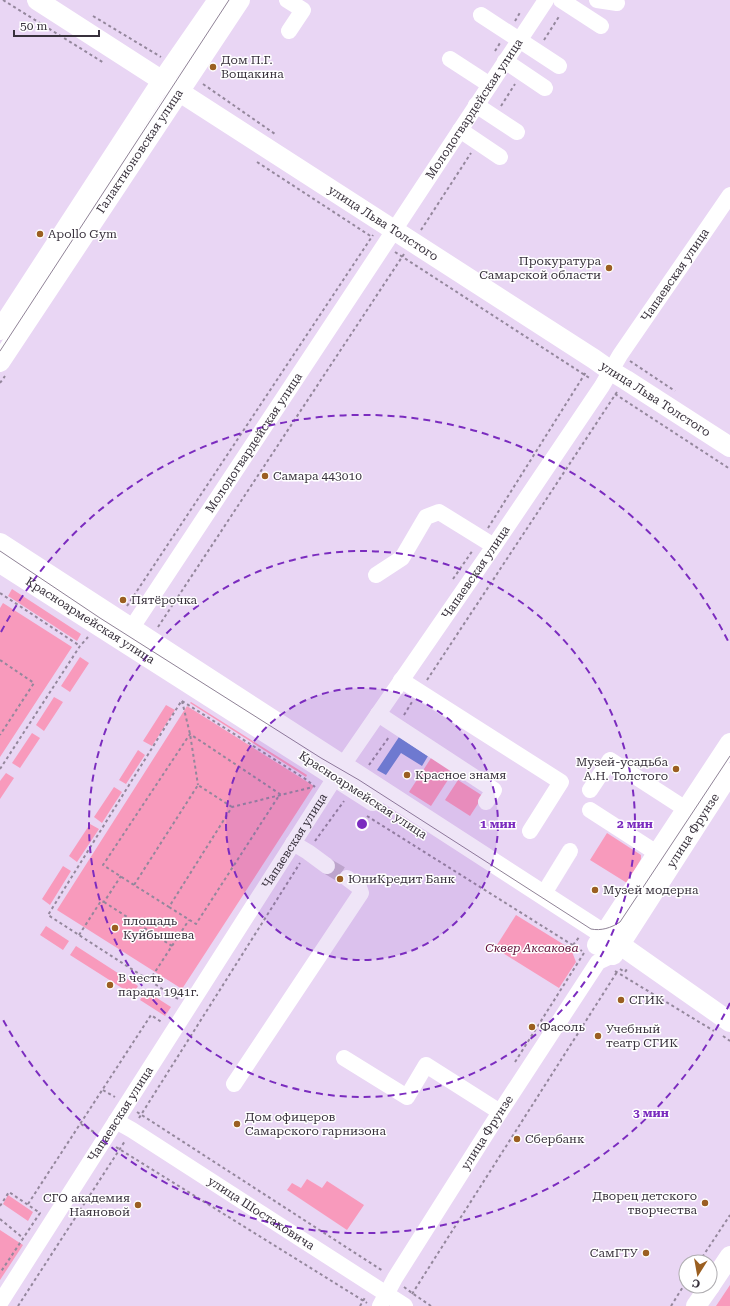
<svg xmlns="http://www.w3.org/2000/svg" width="730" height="1306" viewBox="0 0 730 1306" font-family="'Roboto Serif',serif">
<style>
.green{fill:#f89abc}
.water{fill:#6d85d3}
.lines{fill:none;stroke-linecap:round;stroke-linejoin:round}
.minor-tunnel{stroke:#c6b5cf;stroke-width:16;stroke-dasharray:16 8;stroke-linecap:butt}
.path{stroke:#94879c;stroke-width:2;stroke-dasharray:3 3;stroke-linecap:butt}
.minor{stroke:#fff;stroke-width:16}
.major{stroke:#fff;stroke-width:20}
.tram{stroke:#8f8296;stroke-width:1}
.ring{fill:none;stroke:#7b2cbf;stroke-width:2;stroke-dasharray:7 5}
.poi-dot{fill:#9b5f21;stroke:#fff;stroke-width:1.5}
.labels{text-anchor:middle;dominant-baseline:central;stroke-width:3;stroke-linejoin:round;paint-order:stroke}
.poi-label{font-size:12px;fill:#38313c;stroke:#fff;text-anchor:start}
.street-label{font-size:12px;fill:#38313c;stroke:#fff}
.park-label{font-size:12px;font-style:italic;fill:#600c36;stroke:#fff}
.centre{fill:#7b2cbf;stroke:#fff;stroke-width:2}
.ring-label{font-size:12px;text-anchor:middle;font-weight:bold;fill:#7b2cbf;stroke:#fff;stroke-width:3;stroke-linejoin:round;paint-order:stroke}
</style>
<rect width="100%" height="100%" fill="#e9d6f4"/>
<path class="green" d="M12 589 81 634 77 641 8 596Z
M3 603 72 647 0 757V608Z
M80 657 89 663 70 692 61 686Z
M54 697 63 702 44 731 36 725Z
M191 702 307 775 306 777 190 703Z
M166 705 175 710 152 746 143 741Z
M187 706 314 786 182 989 57 910Z
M32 733 40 738 20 768 12 763Z
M138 750 145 755 126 784 119 780Z
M433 755 455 769 431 806 409 792Z
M6 773 14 778 0 799V781Z
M458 780 483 796 470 816 445 800Z
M114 787 122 792 102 823 94 817Z
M90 824 99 829 77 862 69 856Z
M607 833 641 855V859L627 883 590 860Z
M63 866 71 871 50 905 42 899Z
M516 915 571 949 576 962 559 988 495 948Z
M46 926 69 941 63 950 40 935Z
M76 946 138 986 133 995 70 955Z
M146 991 171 1007 165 1016 140 1000Z
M307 1179 322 1188 327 1181 364 1205 347 1230 287 1190 292 1183 301 1188Z
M8 1195 33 1212 28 1221 3 1204Z
M0 1230 23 1245 0 1280Z
M730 1285V1306H716Z"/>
<path class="water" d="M399 737 428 756 422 766 401 753 386 775 377 770Z"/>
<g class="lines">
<path class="minor-tunnel" d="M327 866 347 878"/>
<path class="path" d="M3 0 104 63
M93 16 161 57
M515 21 521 11
M544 40 560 15
M495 51 500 43
M203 84 275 134
M501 106 515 84
M257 162 372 237
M421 230 471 153
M395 252 591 379
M630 361 675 391
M0 383 5 376
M615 394 730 469
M488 528 586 372
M453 579 473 550
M0 593 80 646
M127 606 373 235
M158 627 404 254
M0 660 34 683 0 735
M427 680 617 392
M182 701 307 780 315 787
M182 701 190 734 198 785
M404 715 412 702
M369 765 389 737
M0 769 80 646 88 637
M232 807 198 785 134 885 169 907 232 807 313 787
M367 816 582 951
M315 841 344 801
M134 885 103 865 190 734 280 794 196 924 169 907
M104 902 172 946
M79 935 101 901 104 902 121 876
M573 945 580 936
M620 969 625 972 627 969
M615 971 714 1031
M149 981 189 920
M178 999 48 915 182 700
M723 1036 730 1041
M515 1062 584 953
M103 1090 115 1097
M137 1112 383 1271
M139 1118 300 863
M81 1124 94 1132
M116 1147 367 1303
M28 1204 151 1015 163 1023
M0 1206 9 1192 40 1213 0 1273
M0 1219 23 1238
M699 1262 730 1215
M404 1287 412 1293 431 1306
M412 1294 617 972
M18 1306 125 1141
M360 1306 366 1296
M671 1306 686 1282"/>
<g class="minor">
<path d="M287 0 303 10 289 31"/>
<path d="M561 0 601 26"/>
<path d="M597 0 617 3"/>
<path d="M481 15 559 66"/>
<path d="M450 59 490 85"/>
<path d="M505 61 545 88"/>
<path d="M476 105 517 132"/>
<path d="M460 130 500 157"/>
<path d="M376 575 402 558 426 517 439 512 494 546"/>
<path id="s1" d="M125 638 546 0"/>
<path d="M401 680 561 782 530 831"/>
<path d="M378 714 494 790 486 802"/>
<path d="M590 790 610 760 695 815"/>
<path d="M590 810 666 859"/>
<path d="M293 843 308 852 327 866"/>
<path d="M543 895 570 851"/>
<path d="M344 1058 407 1097 426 1065 500 1112"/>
<path d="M234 1084 361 893 359 887 347 878"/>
<path id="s2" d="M116 1121 132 1130 405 1306"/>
<path id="s3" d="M0 1303 343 765 494 546 602 386 620 355 730 195"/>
<path id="s4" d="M380 1306 395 1278 500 1112 598 962 613 955"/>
</g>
<g class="major">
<path id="s5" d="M37 0 594 359 611 371 626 380 730 447"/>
<path d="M0 330 162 81 218 0"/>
<path id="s6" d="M0 362 240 0"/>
<path d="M0 543 619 944 730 1022"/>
<path id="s7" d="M0 563 373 801"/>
<path d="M597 945 730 743"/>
<path id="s8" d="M613 955 730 773"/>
<path d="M710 1286 730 1256"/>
<path d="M696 1306 710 1286"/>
</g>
<path class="tram" d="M0 351 229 0
M0 551 100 618 321 758 359 780 591 929C601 931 611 928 620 922L730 756"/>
</g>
<circle cx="362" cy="824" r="136" fill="#7b2cbf" fill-opacity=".12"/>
<g class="ring">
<circle cx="362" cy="824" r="136"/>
<circle cx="362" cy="824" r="273"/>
<path d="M730 1003A409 409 0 0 1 1 1016M1 632A409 409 0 0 1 730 645"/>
</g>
<g class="poi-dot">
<circle cx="213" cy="67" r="4"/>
<circle cx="40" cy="234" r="4"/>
<circle cx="609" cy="268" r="4"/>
<circle cx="265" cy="476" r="4"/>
<circle cx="123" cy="600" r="4"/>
<circle cx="676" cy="769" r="4"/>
<circle cx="407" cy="775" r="4"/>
<circle cx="340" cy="879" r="4"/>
<circle cx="595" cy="890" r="4"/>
<circle cx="115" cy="928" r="4"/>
<circle cx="110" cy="985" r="4"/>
<circle cx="621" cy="1000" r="4"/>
<circle cx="532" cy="1027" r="4"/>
<circle cx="598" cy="1036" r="4"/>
<circle cx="237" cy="1124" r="4"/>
<circle cx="517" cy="1139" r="4"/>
<circle cx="705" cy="1203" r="4"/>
<circle cx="138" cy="1205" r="4"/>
<circle cx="646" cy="1253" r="4"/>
</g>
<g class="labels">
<g class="poi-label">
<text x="221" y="60">Дом П.Г.<tspan x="221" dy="14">Вощакина</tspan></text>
<text x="48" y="234">Apollo Gym</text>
<text x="601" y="261" text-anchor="end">Прокуратура<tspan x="601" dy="14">Самарской области</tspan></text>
<text x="273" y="476">Самара 443010</text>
<text x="131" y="600">Пятёрочка</text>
<text x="668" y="762" text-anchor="end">Музей-усадьба<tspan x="668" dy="14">А.Н. Толстого</tspan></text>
<text x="415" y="775">Красное знамя</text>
<text x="348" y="879">ЮниКредит Банк</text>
<text x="603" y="890">Музей модерна</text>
<text x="123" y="921">площадь<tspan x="123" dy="14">Куйбышева</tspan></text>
<text x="118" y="978">В честь<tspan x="118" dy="14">парада 1941г.</tspan></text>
<text x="629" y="1000">СГИК</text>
<text x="540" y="1027">Фасоль</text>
<text x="606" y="1029">Учебный<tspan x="606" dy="14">театр СГИК</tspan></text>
<text x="245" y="1117">Дом офицеров<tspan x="245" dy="14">Самарского гарнизона</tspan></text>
<text x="525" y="1139">Сбербанк</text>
<text x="697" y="1196" text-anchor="end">Дворец детского<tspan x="697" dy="14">творчества</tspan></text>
<text x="130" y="1198" text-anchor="end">СГО академия<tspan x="130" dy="14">Наяновой</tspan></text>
<text x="638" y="1253" text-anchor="end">СамГТУ</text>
</g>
<g class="street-label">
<text stroke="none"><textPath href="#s1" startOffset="634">Молодогвардейская улица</textPath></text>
<text stroke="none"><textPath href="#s6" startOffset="253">Галактионовская улица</textPath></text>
<text stroke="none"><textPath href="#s5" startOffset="412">улица Льва Толстого</textPath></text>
<text stroke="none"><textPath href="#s3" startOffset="1230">Чапаевская улица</textPath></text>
<text stroke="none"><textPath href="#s5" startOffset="736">улица Льва Толстого</textPath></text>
<text stroke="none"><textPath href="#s1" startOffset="234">Молодогвардейская улица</textPath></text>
<text stroke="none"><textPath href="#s3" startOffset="872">Чапаевская улица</textPath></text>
<text stroke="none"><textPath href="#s7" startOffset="107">Красноармейская улица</textPath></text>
<text transform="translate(363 795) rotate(33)">Красноармейская улица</text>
<text stroke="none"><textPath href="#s8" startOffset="148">улица Фрунзе</textPath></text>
<text stroke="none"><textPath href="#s3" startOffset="548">Чапаевская улица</textPath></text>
<text stroke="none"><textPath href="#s3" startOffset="224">Чапаевская улица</textPath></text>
<text stroke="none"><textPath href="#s4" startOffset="204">улица Фрунзе</textPath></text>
<text stroke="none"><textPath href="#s2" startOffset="172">улица Шостаковича</textPath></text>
</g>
<g class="park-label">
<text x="532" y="948">Сквер Аксакова</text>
</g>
</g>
<circle cx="362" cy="824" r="6" class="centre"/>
<g class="ring-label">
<text x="498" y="828">1 мин</text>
<text x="635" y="828">2 мин</text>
<text x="651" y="1117">3 мин</text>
</g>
<g transform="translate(698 1274) rotate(191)"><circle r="19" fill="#ffffff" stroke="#afadb1"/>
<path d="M0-3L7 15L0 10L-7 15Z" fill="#9b5f21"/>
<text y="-6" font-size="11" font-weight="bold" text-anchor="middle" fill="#38313c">С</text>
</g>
<path d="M14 30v6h85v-6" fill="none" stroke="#38313c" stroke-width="2"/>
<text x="20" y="30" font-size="12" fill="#38313c" stroke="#ffffff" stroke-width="3" paint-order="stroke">50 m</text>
</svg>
